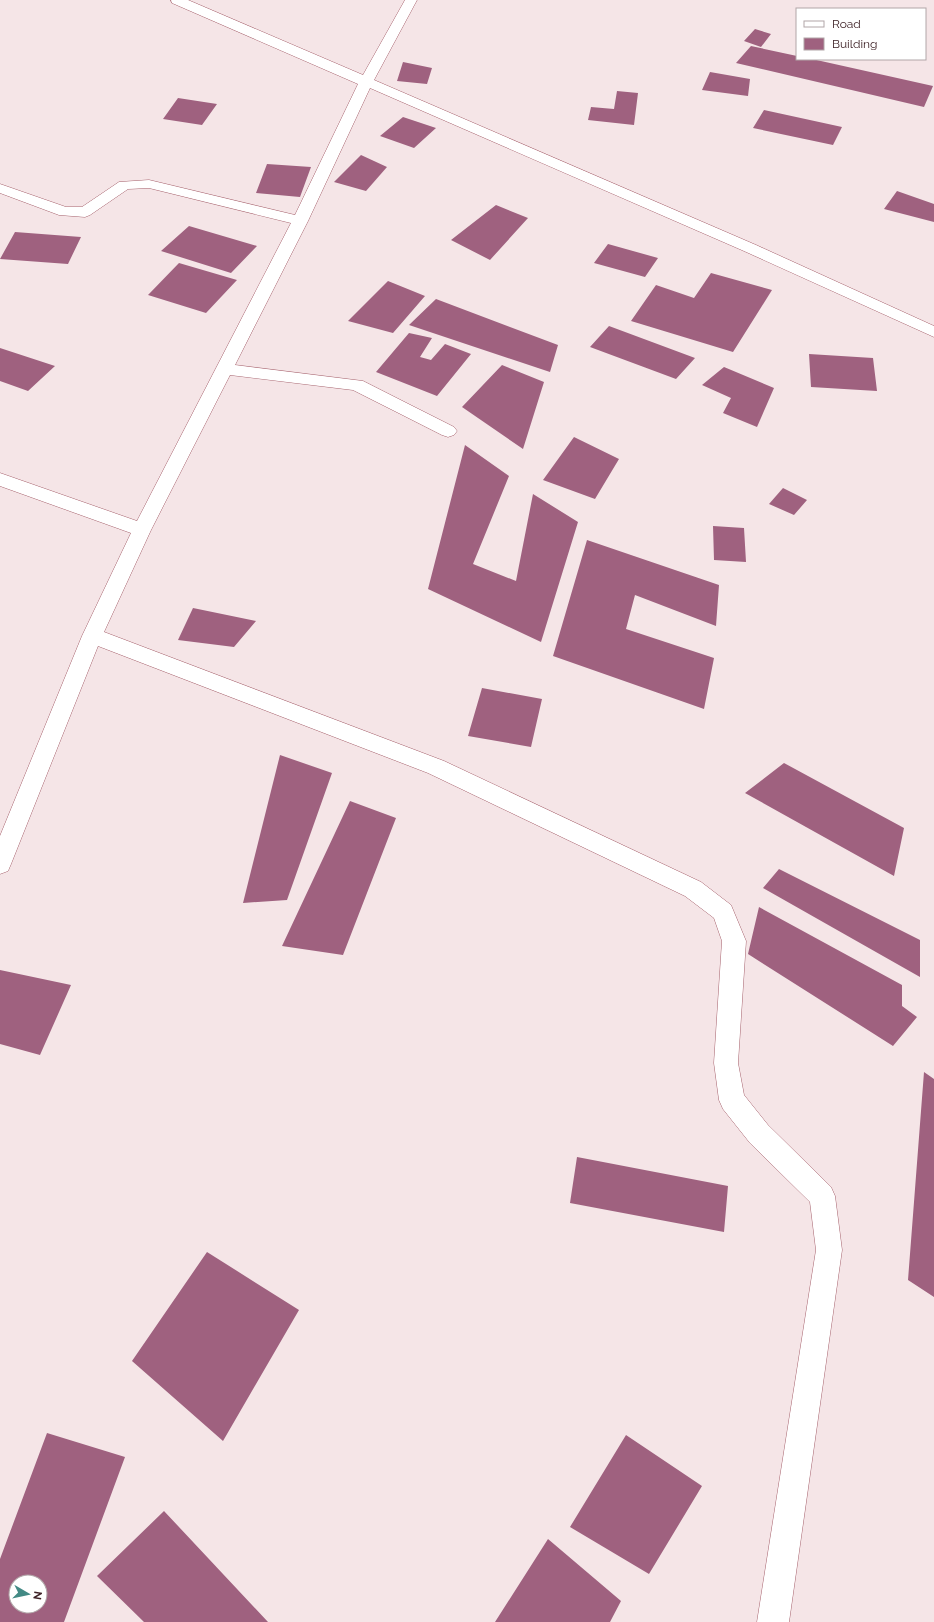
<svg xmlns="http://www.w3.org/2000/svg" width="934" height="1622" viewBox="0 0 934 1622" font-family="Raleway,sans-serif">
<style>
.building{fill:#9f617f;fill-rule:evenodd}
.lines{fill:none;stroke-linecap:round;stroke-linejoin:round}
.minor-casing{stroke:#a6626d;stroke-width:1}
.minor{fill:#fff;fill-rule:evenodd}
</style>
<rect width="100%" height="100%" fill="#f5e5e7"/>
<path class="building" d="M755 29 771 34 761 47 744 41Z
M751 46 797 56V59H812L933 86 924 107 736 63Z
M403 62 432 68 427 84 397 81Z
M710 72 750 79 748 96 702 90Z
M617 91 638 93 634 125 588 120 591 107 614 109Z
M178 98 217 104 202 125 163 119Z
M764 110 842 127 833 145 753 128Z
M403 117 436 128 414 148 380 136Z
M361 155 387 167 366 191 334 182Z
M267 164 311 167 300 197 256 193Z
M897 191 934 204V222L884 209Z
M496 205 528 218 490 260 451 240Z
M189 226 257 246 231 273 161 251Z
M15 232 81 237 68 264 0 259Z
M608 244 658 258 645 277 594 263Z
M179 263 237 280 206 313 148 295Z
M711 273 772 290 733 352 631 321 656 285 694 298Z
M388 281 425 296 393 333 348 321Z
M436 299 558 345 550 372 409 325Z
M609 326 695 358 676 379 590 347Z
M409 333 432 338 420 357 431 360 445 344 471 354 437 396 376 372Z
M0 348 55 366 28 391 0 381Z
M809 354 873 358 877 391 811 387Z
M502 365 544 382 523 449 462 407Z
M724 367 774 388 757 427 723 413 731 398 702 385Z
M574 437 619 459 595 499 543 480Z
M465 445 509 476 473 564 516 581 533 494 578 522 541 642 428 589Z
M783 488 807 500 794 515 769 504Z
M713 526 744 528 746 562 714 560Z
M587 540 719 585 716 626 635 595 626 629 714 658 704 709 553 656Z
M193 608 256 621 234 647 178 640Z
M482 688 542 699 531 747 468 736Z
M280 755 332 773 287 900 243 903Z
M784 763 904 828 894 876 745 793Z
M350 801 396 818 343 955 282 946Z
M779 869 920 940V977L763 888Z
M759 907 902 985V1006L917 1017 893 1046 748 954Z
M0 970 71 985 40 1055 0 1044Z
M924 1072 934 1079V1297L908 1280Z
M577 1157 728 1186 724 1232 570 1203Z
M207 1252 299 1310 223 1441 132 1361Z
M47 1433 125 1457 64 1622H0V1559ZM16 1582H40V1606H16Z
M626 1435 702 1486 649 1574 570 1527Z
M164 1511 268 1622H144L97 1576Z
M548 1539 621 1601 610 1622H495Z"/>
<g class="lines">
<g class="minor-casing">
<path id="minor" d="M171 0H188L363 75 405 0H417L374 80 756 245 934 326V337L744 251 370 88 308 221 235 365 363 381 454 427 457 431 454 435 448 437 442 435 353 390 230 375 151 530 104 632 444 761 701 882 731 905 746 941 738 1063 744 1095 768 1125 831 1187 835 1196 842 1250 789 1622H757L816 1250 810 1202 750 1143 723 1109 719 1100 714 1063 722 941 714 918 685 896 428 773 98 646 11 864 8 871 0 874V836L82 636 131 533 0 486V473L137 521 291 223 149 188 128 189 90 215 85 217 59 215 0 193V184L66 207H82L119 182 149 180 295 215 358 84 172 3Z"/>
</g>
<use href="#minor" class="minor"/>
</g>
<rect x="796" y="8" width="130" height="52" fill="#ffffff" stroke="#b1a6a8"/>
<rect x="804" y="21" width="20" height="6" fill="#ffffff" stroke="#b1a6a8"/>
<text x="832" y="28" font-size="12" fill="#3d2025">Road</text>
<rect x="804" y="38" width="20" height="12" fill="#9f617f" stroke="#b1a6a8"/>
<text x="832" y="48" font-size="12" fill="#3d2025">Building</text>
<g transform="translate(28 1594) rotate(99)"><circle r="19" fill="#ffffff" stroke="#b1a6a8"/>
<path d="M0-3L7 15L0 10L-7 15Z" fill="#438a85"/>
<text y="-6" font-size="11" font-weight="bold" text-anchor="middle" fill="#3d2025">N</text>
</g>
</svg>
